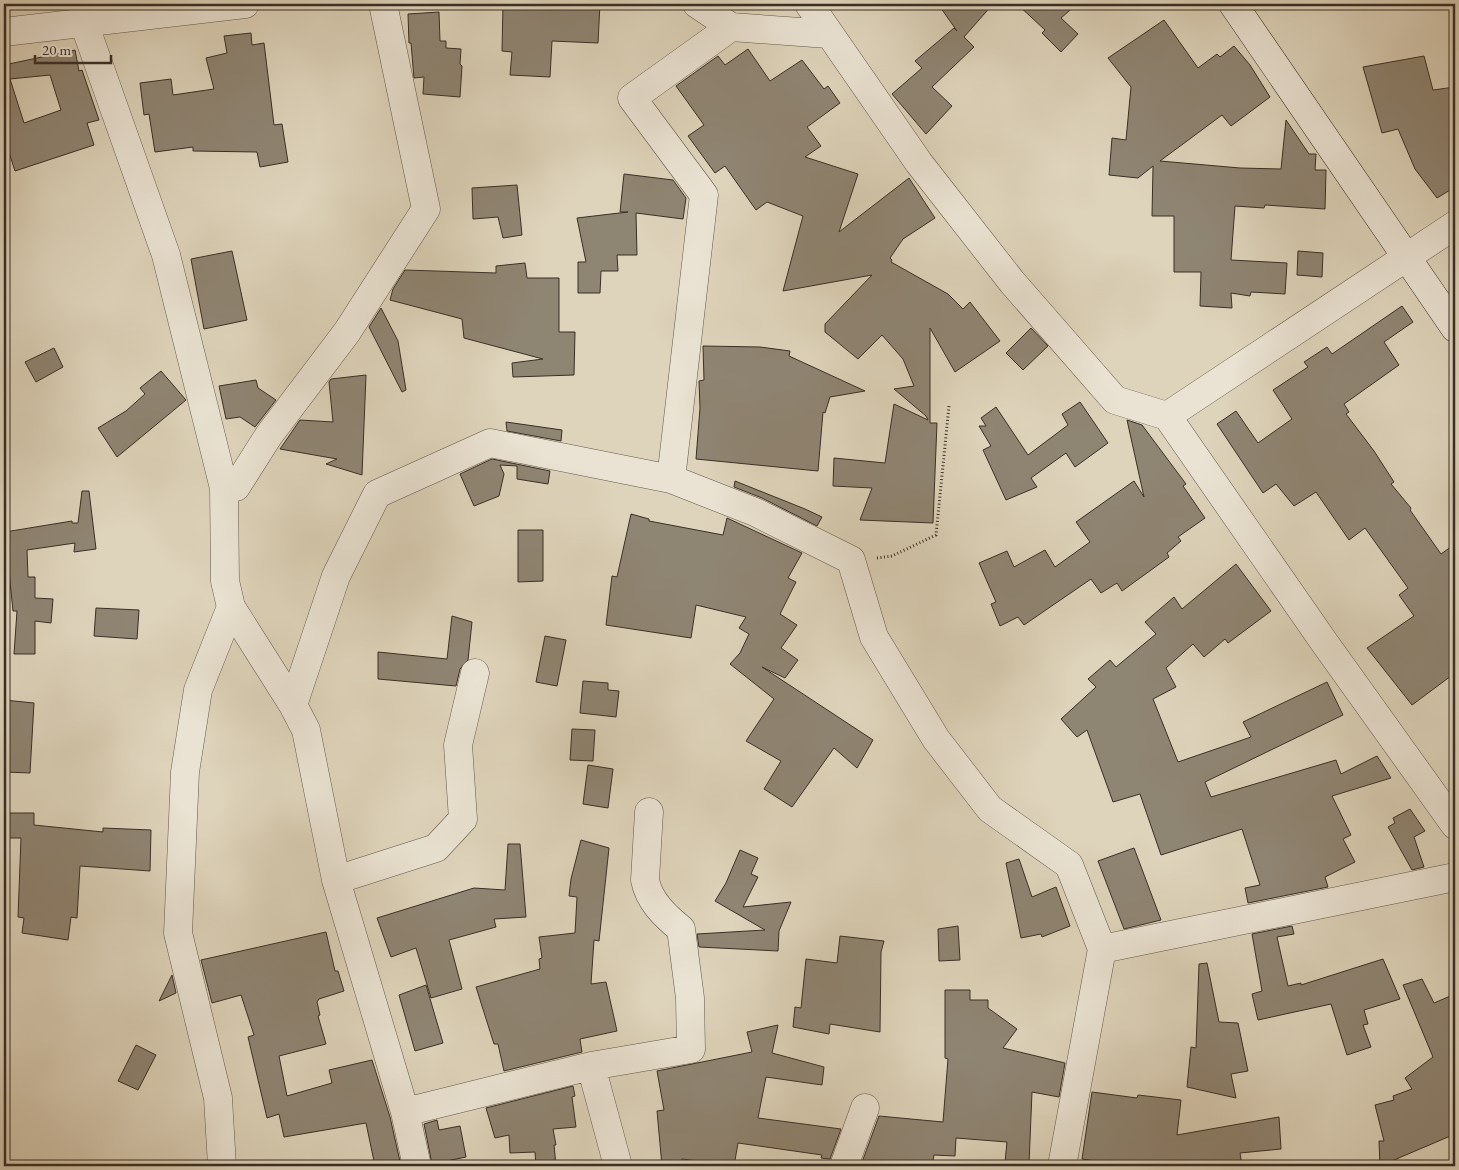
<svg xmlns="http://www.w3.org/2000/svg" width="1459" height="1170" viewBox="0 0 1459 1170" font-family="'EB Garamond',serif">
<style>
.building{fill:#8f8573;stroke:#392f26;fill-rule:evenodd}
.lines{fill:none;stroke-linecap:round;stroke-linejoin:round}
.street-casing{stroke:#62584b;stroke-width:29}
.secondary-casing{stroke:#392f26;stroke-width:29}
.path{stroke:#392f26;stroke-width:3;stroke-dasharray:1 2.5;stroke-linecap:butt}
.street{stroke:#eae3d3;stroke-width:28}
.secondary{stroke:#eae3d3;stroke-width:28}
</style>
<rect width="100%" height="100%" fill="#ded4bb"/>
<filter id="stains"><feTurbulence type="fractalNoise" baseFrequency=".004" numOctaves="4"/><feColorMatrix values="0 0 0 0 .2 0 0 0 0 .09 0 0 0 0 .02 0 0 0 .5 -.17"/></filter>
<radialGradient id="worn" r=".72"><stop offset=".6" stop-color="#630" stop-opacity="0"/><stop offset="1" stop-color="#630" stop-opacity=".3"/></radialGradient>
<path class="building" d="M503 4H600L598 43 552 41 550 77 510 75 512 52 502 51Z
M938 4H993L964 37 974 47 932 87 952 106 926 134 892 94 922 68 915 61 954 28 957 31Z
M1017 4H1077L1061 18 1078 34 1061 52 1042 33 1045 30Z
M439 12 440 41H446V48L461 49 460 64 462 66 460 97 423 94 424 77 414 78 411 43H409L408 14Z
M1164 20 1198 68 1217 54 1220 57 1234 46 1250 65 1270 97 1231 126 1222 115 1160 161 1240 168 1281 169 1286 120 1309 154H1316L1315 170H1326L1325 209 1265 205 1264 208 1235 206 1231 260 1287 263 1285 294 1251 292 1250 296 1231 293 1232 308 1200 306 1201 272H1174V216H1152L1153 166 1138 178 1109 175 1112 138 1126 140 1131 87 1108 58Z
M251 33 252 45 264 43 274 125 282 124 288 162 260 167 257 152 193 151V147L155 152 149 114 144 115 140 83 171 79 173 95 214 89 206 58 227 53 224 36Z
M748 49 770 81 802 60 824 89 828 86 840 103 807 127 821 146 805 157 858 174 839 232 909 178 935 218 903 239 890 258 892 260 891 262 948 294 963 309 970 302 1000 341 955 372 930 328V423H937L933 523 860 520 872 488 833 486 834 458 885 463 894 404 928 420 926 416 894 389 914 386 903 359 882 335 858 359 825 332V324L872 275 783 291 803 216 767 202 756 210 725 166 715 173 688 136 704 125 676 86 718 56 725 65Z
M75 50 79 71 82 70 99 120 87 123 94 145 15 171 4 137V65ZM50 75 61 110 24 123 10 79Z
M1424 56 1433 90 1455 87V187L1437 198 1415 169 1398 129 1382 133 1363 67Z
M624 174 673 180 686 198 683 219 636 213 637 255H617L618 271H601L600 293H578V262H586L577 218 628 212H620Z
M517 185 522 235 503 238 498 217 473 219 472 188Z
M232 251 247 320 204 329 191 259Z
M1298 251 1323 253 1322 277 1297 275Z
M525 263 527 278H559V332H575L574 375 513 377 512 363 543 359 464 338 462 319 390 300 393 289 405 270 496 273V266Z
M1402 306 1413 322 1384 342 1399 365 1344 404 1349 412 1346 414 1374 451 1394 482 1391 484 1411 508 1410 510 1441 554 1455 544V673L1412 705 1367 648 1414 616 1399 595 1408 588 1365 528 1349 540 1316 492 1294 506 1276 484 1263 493 1217 424 1236 411 1258 443 1292 419 1273 390 1308 367 1304 362 1327 347 1332 354Z
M381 308 398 341 406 390 402 392 369 327Z
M1031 328 1048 346 1023 370 1006 353Z
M703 346 760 347 790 351 789 356 865 391 830 397 825 413 823 412 818 471 696 459 700 408 699 381 704 380Z
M54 348 63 367 36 382 25 362Z
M161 371 186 400 117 457 98 428 126 411 145 394 140 388Z
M366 375 362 475 326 464 337 459 280 449 300 420 333 422 329 382 331 379Z
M256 380 258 388 276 400 255 427 240 417 226 419 219 386Z
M1080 402 1108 443 1075 467 1066 453 1031 478 1037 487 1006 500 983 450 991 446 979 426H986L981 418 996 407 1028 455 1068 425 1062 414Z
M1127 420 1142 425 1186 484 1183 486 1205 518 1178 537 1181 541 1167 553 1169 557 1122 591 1117 583 1101 593 1091 579 1024 625 1018 617 1000 626 991 604 996 602 979 563 1007 551 1014 567 1045 550 1055 567 1090 542 1076 522 1134 481 1144 497Z
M506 422 562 430 561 441 507 431Z
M492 459 550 471 548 484 517 479V466L500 465 504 474 499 496 474 506 460 474Z
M735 481 805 509 822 517 817 526 762 498 734 487Z
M82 491H89L96 549 74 552 75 543 27 550 28 577H35V598L53 599 51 623 35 621V654H14L17 611H13L5 532 72 521V523H78Z
M631 514 649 519V521L723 535 727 518 802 553 788 578 796 582 780 614 797 625 781 648 798 660 785 678 762 667 873 740 857 768 834 748 792 807 764 789 781 761 746 741 774 699 730 664 740 653 749 634 739 628 746 617 696 605 691 638 606 625 612 576 617 577Z
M518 530H543V581L518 582Z
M1236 564 1271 611 1228 643 1225 639 1204 657 1193 644 1166 668 1176 687 1153 699 1178 762 1251 737 1243 722 1327 682 1343 715 1205 782 1211 797 1336 760 1341 774 1377 756 1391 778 1332 796 1351 835 1343 839 1355 862 1325 877 1328 887 1248 903 1245 888 1260 885 1242 829 1161 855 1140 794 1113 802 1087 730 1077 737 1061 719 1096 687 1088 679 1110 660 1116 667 1156 634 1145 622 1174 597 1182 609Z
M96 608 139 610 137 639 94 636Z
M452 616 472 622 468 660 460 669 456 686 378 679V652L447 659Z
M545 636 566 640 557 686 536 682Z
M583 681 608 683V690L619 691 616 717 580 713Z
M4 700 34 703 30 773 4 772Z
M572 729 595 730 593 761 570 760Z
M588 765 613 769 608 808 583 804Z
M1410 809 1425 831 1414 837 1424 867 1412 870 1388 827 1395 823 1393 818Z
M4 813H34V825L103 832V828L151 830 150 871 80 866 77 918 71 917 68 940 22 933 24 918 18 917 21 838H4Z
M581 840 609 848 599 941 594 940 591 984 606 982 617 1031 580 1039 582 1052 504 1071 498 1044H494L476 987 540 969 539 959 542 958 539 937 575 933 577 897 569 896 571 879Z
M508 844H520L526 917 494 919 496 927 449 940 462 989 431 998 416 948 391 957 377 918 474 888 505 890Z
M1134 848 1161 920 1124 929 1098 861Z
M740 850 758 858 751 874 758 877 743 907 791 902 779 931 778 951 699 947 697 934 765 930 715 901 726 883Z
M1019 859 1032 897 1056 887 1070 926 1042 937 1041 934 1021 938 1006 863Z
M958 926 960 960 939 961 938 929Z
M1292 926 1294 934 1277 937 1288 986 1301 983V985L1383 959 1400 999 1364 1010 1368 1024 1363 1025 1371 1047 1347 1055 1331 1004 1258 1020 1252 994 1262 991 1252 934Z
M326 932 335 971H338L344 991 319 999 317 1002 320 1015 318 1016 326 1044 279 1056 287 1096 332 1083 329 1070 372 1060 390 1117 401 1166H375L366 1123 284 1137 279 1114 267 1118 248 1037 254 1035 241 995 212 1003 201 960Z
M840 936 884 941 881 952 880 1032 830 1024 829 1034 793 1027 795 1007 801 1008 806 959 837 963Z
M1207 963 1219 1022 1238 1023 1248 1071 1231 1074 1236 1098 1187 1087 1191 1047 1196 1048 1199 964Z
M172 975 176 993 159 1001Z
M1422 979 1434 1003 1455 994V1134L1380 1166 1379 1141H1384L1375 1105 1394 1100 1393 1096 1412 1089 1405 1078 1433 1057 1403 985Z
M426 985 443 1043 415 1051 399 995Z
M945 990H970V1000H988V1008L1017 1029 1003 1048 1065 1063 1059 1097 1032 1092 1029 1164 1005 1162 1007 1142 956 1138 955 1156 934 1155 932 1166 861 1165 879 1116 943 1122 948 1059 945 1058Z
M778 1025 772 1053 824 1067 822 1085 766 1077 758 1118 841 1129 830 1159 821 1158 822 1155 738 1143 734 1166 682 1159V1166H662L657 1111 664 1110 657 1071 752 1052 747 1032Z
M136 1045 156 1055 138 1090 118 1081Z
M573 1086 575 1096 572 1097 576 1127 553 1129 556 1145H554L556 1165 536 1166 535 1152 510 1153 509 1135 495 1138 486 1108Z
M1092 1092 1137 1098 1138 1095 1181 1100 1177 1135 1279 1117 1281 1149 1240 1153 1242 1166H1131L1082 1159Z
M437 1120 439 1130 460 1126 466 1157 432 1164 424 1124Z"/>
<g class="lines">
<g class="street-casing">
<path id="street" d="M697 4 731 27 828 34
M809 4 919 163 1012 282 1115 400 1167 416 1324 642 1455 825
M84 23 166 255 224 488 225 581 231 607 293 705 306 730 336 880 405 1112 417 1166
M731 27 632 98 704 195 671 479 755 512 851 560 874 637 936 739 990 809 1069 865 1102 949 1062 1166
M4 32 245 4
M1167 416 1455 225
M224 488 236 487 269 435 347 332 426 209 383 4
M293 705 336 576 377 494 490 443 671 479
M336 880 436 848 463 819 458 745 475 673
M1102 949 1455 877
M591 1066 691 1049 690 998 681 929C665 916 649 901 645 880L649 812
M405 1112 591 1066 618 1166
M222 1166 218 1098 178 933 185 772 198 690 231 607
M844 1166 865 1108"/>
</g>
<g class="secondary-casing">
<path id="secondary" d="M1233 4 1455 328"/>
</g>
<path class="path" d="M877 558 892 556 936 535 949 406"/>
<use href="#street" class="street"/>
<use href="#secondary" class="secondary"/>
</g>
<rect width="1459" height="1170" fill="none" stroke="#ded4bb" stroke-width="20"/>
<rect x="5" y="5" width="1449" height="1160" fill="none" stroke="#392f26" stroke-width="2.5"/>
<rect x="10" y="10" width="1439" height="1150" fill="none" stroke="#392f26"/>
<path d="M35 55v8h76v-8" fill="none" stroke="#392f26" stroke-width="2.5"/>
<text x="42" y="55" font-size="15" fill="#392f26" stroke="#eae3d3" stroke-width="4" paint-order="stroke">20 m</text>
<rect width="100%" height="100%" filter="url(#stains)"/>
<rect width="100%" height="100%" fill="url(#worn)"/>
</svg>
